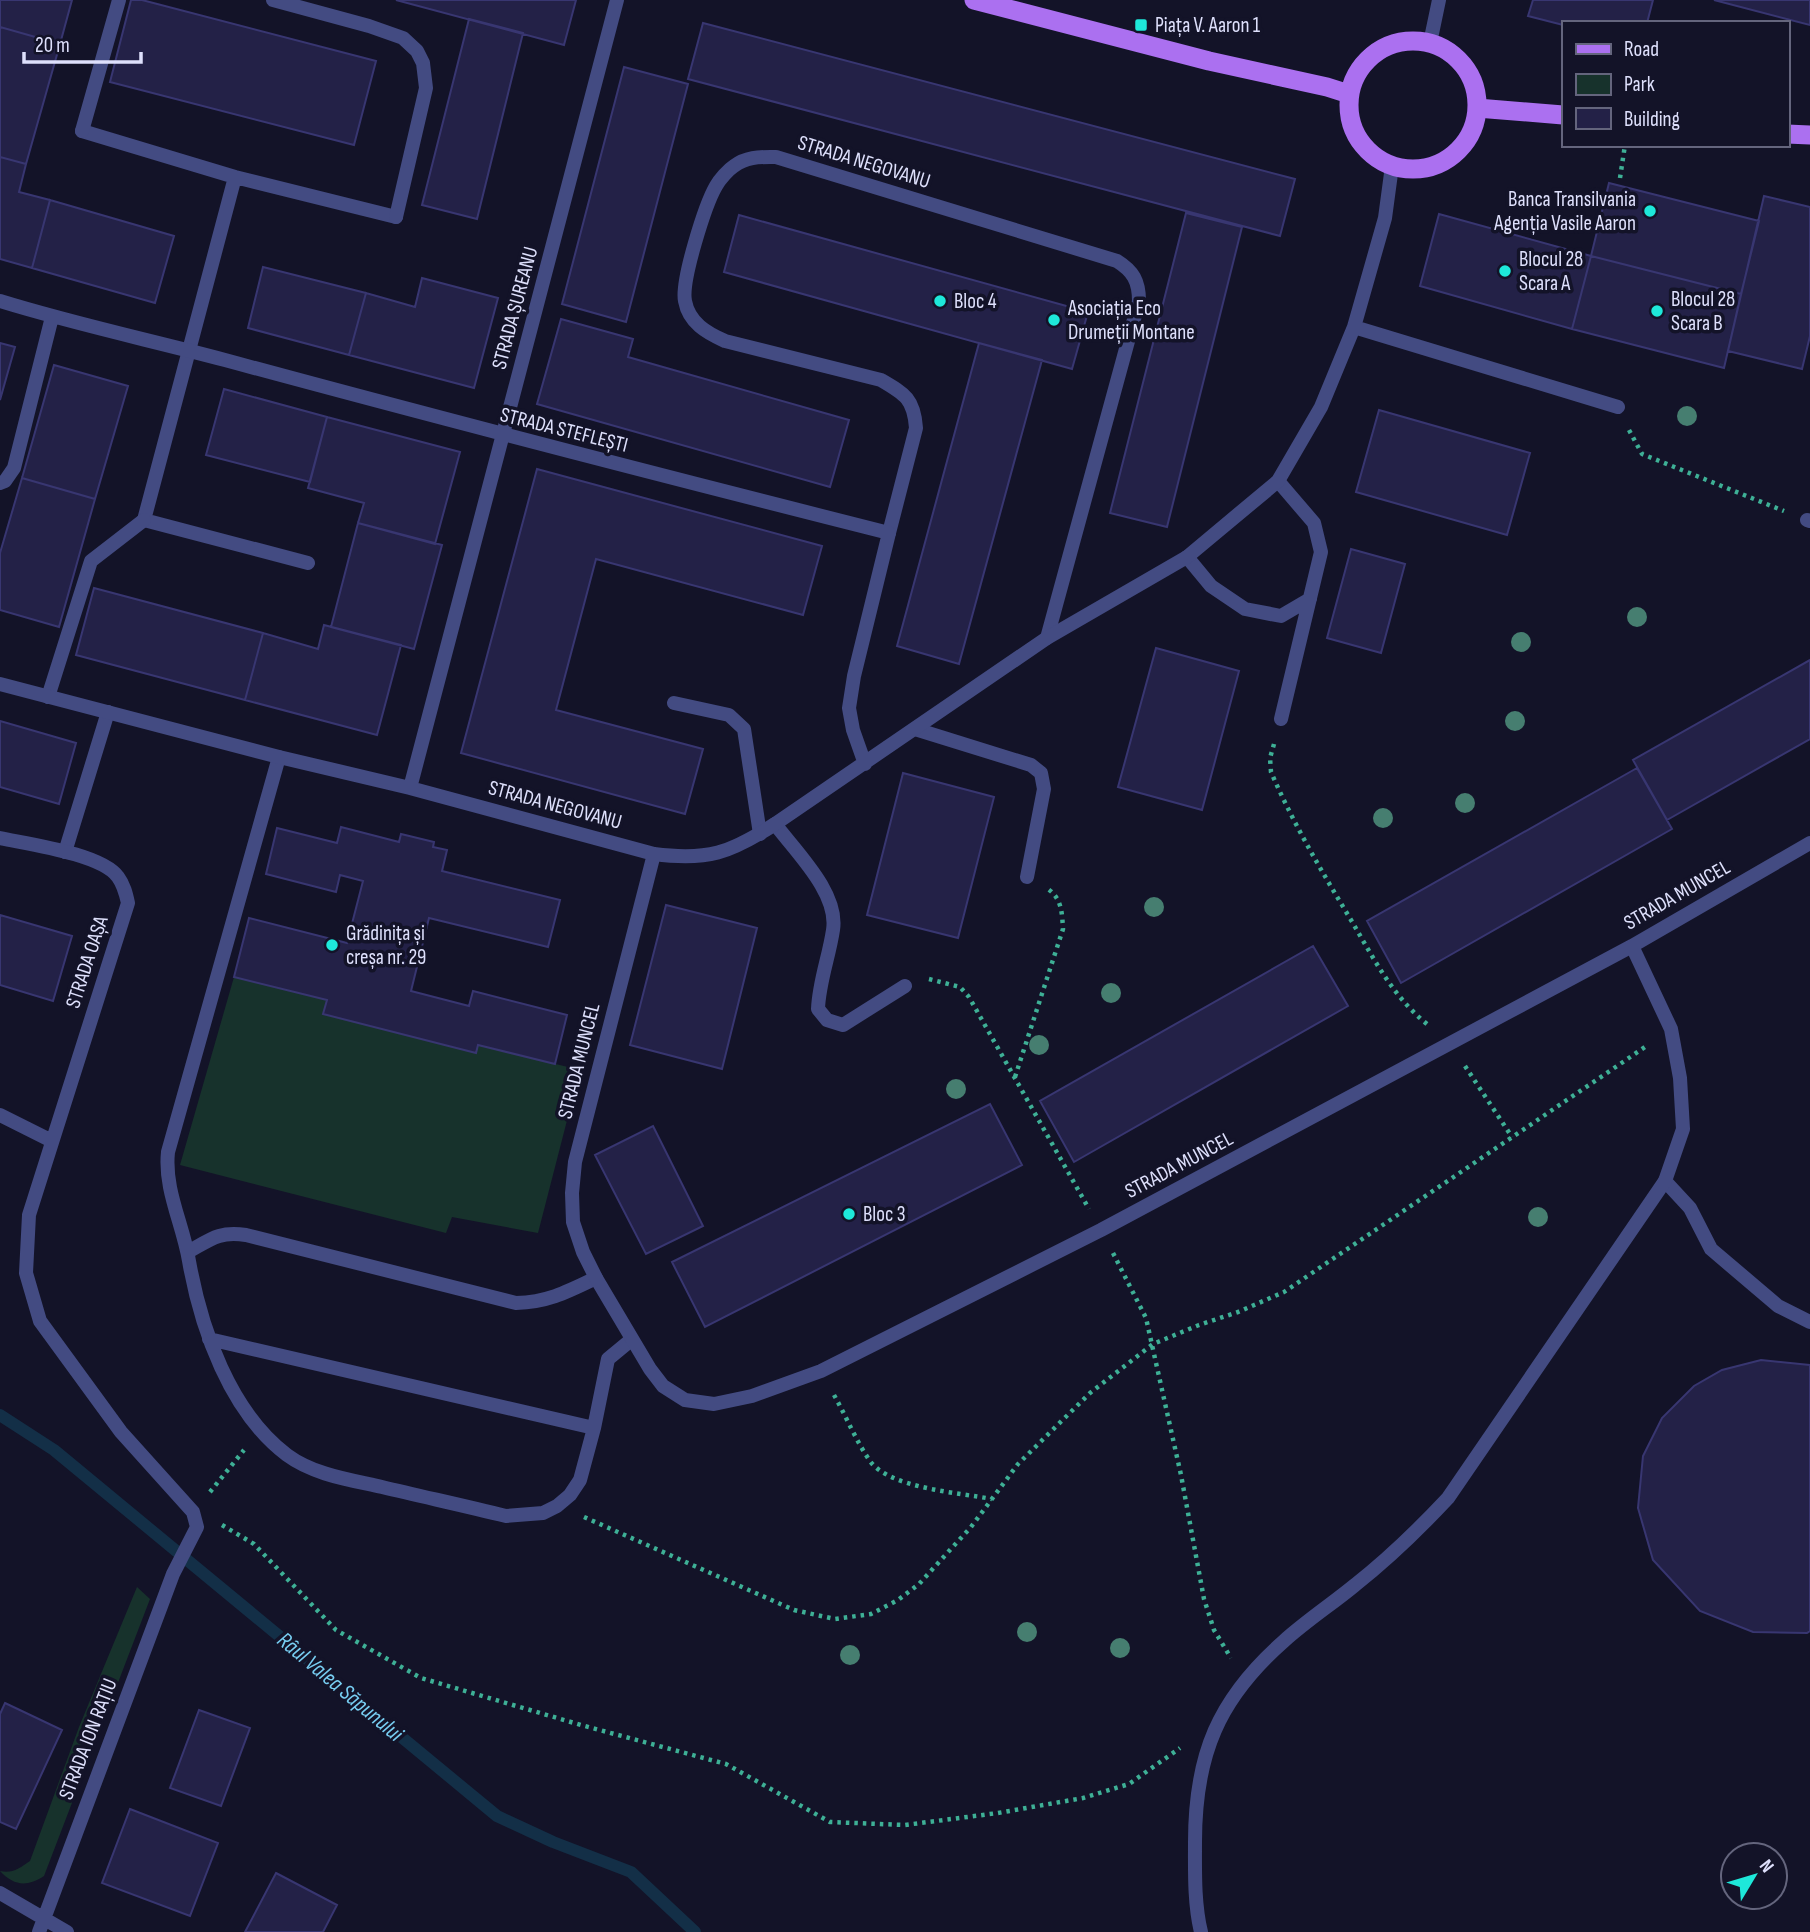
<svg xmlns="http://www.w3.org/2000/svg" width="1810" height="1932" viewBox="0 0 1810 1932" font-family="'Sofia Sans Condensed',sans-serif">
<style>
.green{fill:#17322c}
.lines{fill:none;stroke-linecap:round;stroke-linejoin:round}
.stream{stroke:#132f47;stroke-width:12}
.building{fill:#232147;stroke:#383671;stroke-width:2}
.path{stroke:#3eb096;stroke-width:4.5;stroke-dasharray:3.5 5;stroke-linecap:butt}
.service{stroke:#434b82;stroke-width:14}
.pedestrian{stroke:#434b82;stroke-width:14}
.minor{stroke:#434b82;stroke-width:14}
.primary{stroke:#ab70f0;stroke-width:19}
.tree{fill:#467e70}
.poi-dot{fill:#1ee8da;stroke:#131328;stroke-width:2.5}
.labels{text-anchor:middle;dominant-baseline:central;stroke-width:7;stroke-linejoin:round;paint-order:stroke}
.poi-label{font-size:21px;fill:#dee0fc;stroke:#131328;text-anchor:start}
.street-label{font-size:21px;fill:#dee0fc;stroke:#131328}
.water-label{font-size:23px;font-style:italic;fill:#77cdf1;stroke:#131328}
</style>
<rect width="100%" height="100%" fill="#131328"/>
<path class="green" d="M234 977 327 1000 324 1014 476 1053 478 1045 580 1070 538 1233 452 1217 446 1233 180 1165Z
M137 1587 150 1599 44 1876C27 1887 14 1886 0 1871 12 1874 20 1868 30 1861L79 1727Z"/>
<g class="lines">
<path class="stream" d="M0 1415 54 1450 497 1816 553 1842 631 1872 695 1932"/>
</g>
<path class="building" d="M0 0H72L60 44 0 27Z
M131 0H142L376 61 354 145 110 82Z
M396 0H576L564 45Z
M1533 0H1653L1647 23H1563V25L1528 16Z
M1714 0H1810V25Z
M469 19 523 33 477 219 422 205Z
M703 23 1295 179 1280 236 688 79Z
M0 27 60 44 26 164 0 157Z
M624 67 688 84 626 322 562 304Z
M0 157 26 164 19 192 50 200 32 268 0 259Z
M1609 183 1759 221 1741 294 1591 256Z
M1764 196 1810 207V336L1802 369 1728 351Z
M50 200 174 236 155 303 32 268Z
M1186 213 1242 227 1167 527 1110 513Z
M1439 214 1591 256 1572 329 1420 286Z
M739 215 1088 312 1072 369 724 272Z
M1591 256 1741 294 1724 368 1572 329Z
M263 267 366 293 349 355 248 328Z
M422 278 498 298 474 388 349 355 366 293 415 307Z
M561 319 633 339 628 357 849 420 830 487 537 404Z
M0 343 15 347 0 400Z
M979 343 1042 360 959 664 897 646Z
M54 365 128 386 95 499 22 478Z
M224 389 327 417 310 482 206 455Z
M1379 410 1530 453 1507 535 1356 492Z
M327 417 460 452 435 544 358 523 364 503 308 488Z
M537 469 822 546 803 615 596 559 556 710 703 749 685 814 461 753Z
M22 478 95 499 59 627 0 610V553Z
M358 523 442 545 414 649 331 627Z
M1351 549 1405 564 1381 653 1327 638Z
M94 588 263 633 245 700 76 655Z
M324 625 401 645 377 735 245 700 263 633 318 649Z
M1156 648 1239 671 1202 810 1118 787Z
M1810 660V739L1667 820 1633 760Z
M0 721 76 743 59 804 0 787Z
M1637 768 1672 829 1401 983 1367 921Z
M903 773 994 797 958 938 867 915Z
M341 827 399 842 401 834 434 842 433 847 447 850 442 871 560 900 548 947 429 918 411 991 469 1006 473 991 567 1015 555 1064 478 1045 476 1053 323 1014 327 1000 234 977 249 918 347 943 363 881 340 875 336 892 266 874 277 828 337 843Z
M666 905 757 928 722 1069 630 1045Z
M0 915 72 936 53 1001 0 985Z
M1313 946 1348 1006 1074 1162 1040 1101Z
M990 1104 1022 1165 705 1327 672 1262Z
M653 1126 703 1226 646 1254 595 1155Z
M1761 1360 1810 1365V1631L1807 1633 1753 1632 1700 1611 1653 1560 1638 1508 1643 1456 1662 1418 1694 1386 1722 1370Z
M5 1703 62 1730 16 1829 0 1822V1714Z
M199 1710 250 1728 221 1806 170 1788Z
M130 1809 218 1843 190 1916 102 1883Z
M276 1873 337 1905 323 1932H245Z"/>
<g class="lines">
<path class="path" d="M1620 178 1625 145
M1629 430 1642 454 1784 511
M1274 744 1270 758 1271 772C1293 823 1322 872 1351 920 1373 957 1392 996 1427 1024
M929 979 960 987 969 997 1089 1209
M1465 1066 1512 1137
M1015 1077 1063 929C1062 913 1062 899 1048 889
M1113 1253 1146 1318 1181 1475 1204 1599 1214 1630 1231 1658
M834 1395C846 1416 856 1441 870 1461 889 1488 960 1493 992 1499
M210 1492 244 1450
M584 1517 794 1610 835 1619 871 1614 898 1600 919 1584 971 1527 1018 1464 1090 1393 1153 1344 1199 1325 1238 1312 1284 1292 1648 1045
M222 1525 254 1544 336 1630 421 1678 581 1725 726 1764 830 1822 905 1825 998 1813 1083 1798 1129 1784 1180 1748"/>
<path class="service" d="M82 131 235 177 396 217
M235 177 144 520 308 563
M1278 481 1314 523 1321 552 1281 719
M889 533 916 428C914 399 905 394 881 380L725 341C707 333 689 323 685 301 681 281 705 205 716 186 720 179 728 170 734 166 747 156 761 157 776 157L1117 261C1133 271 1139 281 1139 301L1047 638
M1187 557 1211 586 1245 609 1281 616 1310 599
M674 703 729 715 744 729 760 834
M915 729 1031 765 1041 773 1044 789 1027 877
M279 757 168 1152C164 1190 183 1224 189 1261 201 1329 230 1412 287 1455 314 1475 351 1480 382 1487 424 1497 465 1506 506 1516L543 1513 557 1506 570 1495 580 1480 594 1428 608 1359 631 1340
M775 824C796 852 839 893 833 930 829 957 819 982 818 1009L827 1020 843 1025 905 986
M1665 1181 1690 1208 1711 1249 1778 1306 1810 1322
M188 1252C211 1239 219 1231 246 1235L516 1303C548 1302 567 1292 596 1278
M209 1339 594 1428"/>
<path class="pedestrian" d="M273 0 369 26 403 38 417 51 423 63 426 88 396 217
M82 131 119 0
M48 697 91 561 144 520
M65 852 108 712"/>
<path class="minor" d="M1430 43 1439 0
M0 301C74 324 150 340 225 360 446 420 667 477 889 533L854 676 849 708 853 730 865 764
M1354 327 1618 407
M0 483 5 481 14 468 52 317
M1807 520 1810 521
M0 684 279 757 410 788 654 854C708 861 730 853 775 824L1047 638 1187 557 1278 481 1321 407 1354 327 1385 218 1392 166
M410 788 617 0
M0 838C28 844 102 854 118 877 124 885 126 894 128 903L29 1215 26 1273 40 1321 121 1432 193 1512 197 1527 173 1574 39 1932
M654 854 575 1162 572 1193 573 1222 583 1252 596 1278 650 1369 663 1386 685 1400 714 1404 752 1396 821 1371 1101 1230 1632 946 1810 843
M0 1115 52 1141
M0 1893 67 1932
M1201 1932C1194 1903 1195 1871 1195 1842 1195 1755 1218 1699 1284 1641 1306 1621 1332 1604 1355 1585 1388 1559 1419 1529 1448 1498L1665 1181 1683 1129 1680 1078 1671 1029 1632 946"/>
<path class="primary" d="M974 0 1209 61 1327 87 1349 94
M1349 105a64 64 0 1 1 128 0a64 64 0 1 1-128 0Z
M1477 108 1563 115
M1787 134 1810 135"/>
</g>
<g class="tree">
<circle cx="1687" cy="416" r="10"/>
<circle cx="1637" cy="617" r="10"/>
<circle cx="1521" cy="642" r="10"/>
<circle cx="1515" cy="721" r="10"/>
<circle cx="1465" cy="803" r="10"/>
<circle cx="1383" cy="818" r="10"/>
<circle cx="1154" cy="907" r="10"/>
<circle cx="1111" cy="993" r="10"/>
<circle cx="1039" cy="1045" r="10"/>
<circle cx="956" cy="1089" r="10"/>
<circle cx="1538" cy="1217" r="10"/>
<circle cx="1027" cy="1632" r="10"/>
<circle cx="1120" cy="1648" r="10"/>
<circle cx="850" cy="1655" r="10"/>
</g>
<g class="poi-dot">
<rect x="1134" y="18" width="14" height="14" rx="3.5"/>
<circle cx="1650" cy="211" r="7"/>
<circle cx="1505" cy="271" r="7"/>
<circle cx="940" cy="301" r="7"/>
<circle cx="1657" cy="311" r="7"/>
<circle cx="1054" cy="320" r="7"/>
<circle cx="332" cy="945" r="7"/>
<circle cx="849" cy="1214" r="7"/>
</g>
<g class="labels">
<g class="poi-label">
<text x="1155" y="25">Piața V. Aaron 1</text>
<text x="1636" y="199" text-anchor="end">Banca Transilvania<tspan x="1636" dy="24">Agenția Vasile Aaron</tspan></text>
<text x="1519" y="259">Blocul 28<tspan x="1519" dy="24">Scara A</tspan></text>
<text x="1671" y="299">Blocul 28<tspan x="1671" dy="24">Scara B</tspan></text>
<text x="954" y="301">Bloc 4</text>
<text x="1068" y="308">Asociația Eco<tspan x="1068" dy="24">Drumeții Montane</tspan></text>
<text x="346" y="933">Grădinița și<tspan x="346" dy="24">creșa nr. 29</tspan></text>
<text x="863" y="1214">Bloc 3</text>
</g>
<g class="street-label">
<text transform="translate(864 162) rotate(17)">STRADA NEGOVANU</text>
<text transform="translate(515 308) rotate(-75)">STRADA ȘUREANU</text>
<text transform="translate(564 430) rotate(14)">STRADA STEFLEȘTI</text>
<text transform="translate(555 805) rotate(15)">STRADA NEGOVANU</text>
<text transform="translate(1677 895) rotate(-30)">STRADA MUNCEL</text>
<text transform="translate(87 962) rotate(-72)">STRADA OAȘA</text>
<text transform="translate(579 1061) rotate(-76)">STRADA MUNCEL</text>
<text transform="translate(1179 1165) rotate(-28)">STRADA MUNCEL</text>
<text transform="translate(88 1739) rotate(-69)">STRADA ION RAȚIU</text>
</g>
<g class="water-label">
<text transform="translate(340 1687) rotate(40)">Râul Valea Săpunului</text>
</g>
</g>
<rect x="1562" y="21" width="228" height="126" fill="#131328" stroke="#64657d" stroke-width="2"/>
<rect x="1576" y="44" width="35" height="10" fill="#ab70f0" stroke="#64657d" stroke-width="2"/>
<text x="1624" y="56" font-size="21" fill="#dee0fc">Road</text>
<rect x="1576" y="74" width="35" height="21" fill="#17322c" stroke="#64657d" stroke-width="2"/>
<text x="1624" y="91" font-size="21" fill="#dee0fc">Park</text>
<rect x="1576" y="108" width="35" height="21" fill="#232147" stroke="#64657d" stroke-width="2"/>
<text x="1624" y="126" font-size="21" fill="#dee0fc">Building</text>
<g transform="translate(1754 1876) rotate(52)"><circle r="33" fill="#131328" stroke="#64657d" stroke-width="2"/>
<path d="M0-5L12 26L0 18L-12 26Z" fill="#1ee8da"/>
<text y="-10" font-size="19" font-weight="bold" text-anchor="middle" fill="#dee0fc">N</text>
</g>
<path d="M24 52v10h117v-10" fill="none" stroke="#dee0fc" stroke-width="3.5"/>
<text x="35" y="52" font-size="21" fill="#dee0fc" stroke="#131328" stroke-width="5" paint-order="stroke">20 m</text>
</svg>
